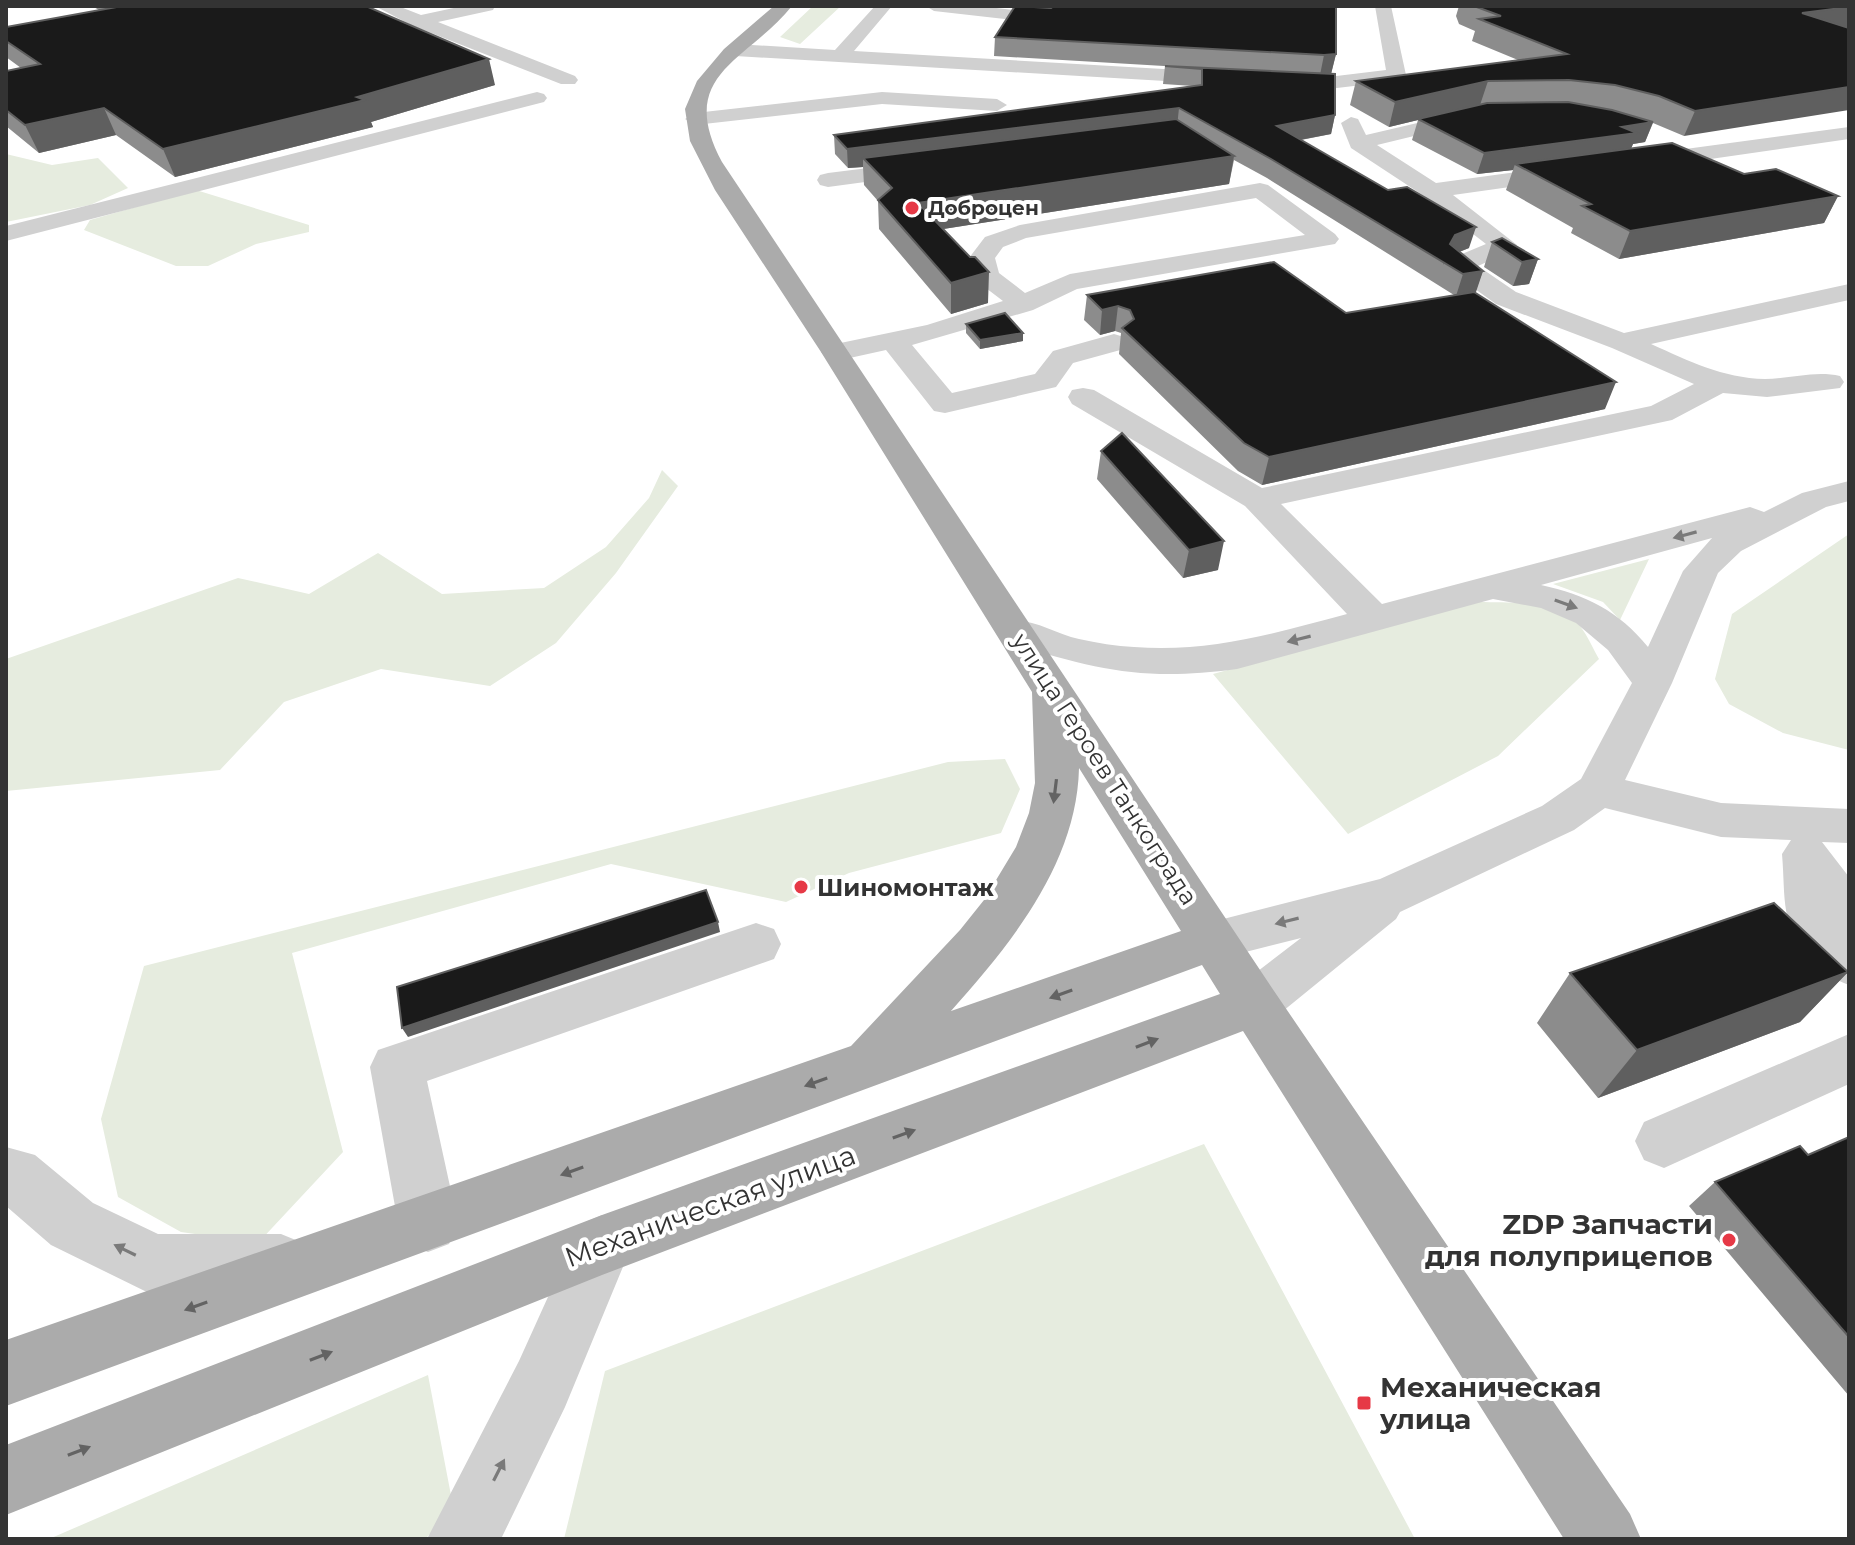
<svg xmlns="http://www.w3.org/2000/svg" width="1855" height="1545" viewBox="0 0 1855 1545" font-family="Montserrat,sans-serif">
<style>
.green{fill:#e6ecdf}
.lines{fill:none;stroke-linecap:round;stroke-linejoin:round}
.minor{fill:#d0d0d0;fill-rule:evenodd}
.major{fill:#ababab;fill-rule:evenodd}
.wall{fill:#8c8c8c}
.shaded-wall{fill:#5f5f5f}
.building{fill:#1a1a1a;stroke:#5f5f5f;stroke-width:2}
.oneway{fill:#7a7a7a}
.oneway2{fill:#636363}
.poi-dot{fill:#e63946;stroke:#fff;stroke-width:3}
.labels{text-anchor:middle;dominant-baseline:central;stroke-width:8;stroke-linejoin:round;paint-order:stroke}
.far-poi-label{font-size:20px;font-weight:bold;fill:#333;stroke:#fff;text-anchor:start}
.street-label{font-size:24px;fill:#333;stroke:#fff}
.poi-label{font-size:24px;font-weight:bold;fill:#333;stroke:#fff;text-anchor:start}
.near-street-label{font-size:28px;fill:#333;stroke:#fff}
.near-poi-label{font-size:28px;font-weight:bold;fill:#333;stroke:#fff;text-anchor:end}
</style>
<rect width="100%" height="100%" fill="#fff"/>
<path class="green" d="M813 6H841L800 44 780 37Z
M6 154 52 165 98 158 128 188 90 205 6 222Z
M196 190 309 225V232L256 244 208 266H176L84 230 90 220Z
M662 470 678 486 616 573 556 643 490 686 381 669 284 702 220 770 6 791V659L238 578 309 594 378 553 442 594 544 588 606 547 649 498Z
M1849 534V750L1783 733 1729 704 1715 679 1732 614Z
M1649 559 1620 620 1603 602 1553 584Z
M1479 602C1510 603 1558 599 1580 626 1588 636 1593 649 1599 659L1498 756 1348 834 1213 674Z
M1005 759 1020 789 1001 833 849 873 786 902 611 864 292 953 343 1152 258 1243 181 1232 118 1197 101 1119 144 966 948 762Z
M1204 1144 1415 1539H564L605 1371Z
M428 1375 454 1511 425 1539H49Z"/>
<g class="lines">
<path class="minor" d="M375 6H398L421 15 463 6H495L493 10 438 22 575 76 578 80 575 84H561L411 25Z
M875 6H892L854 51 1320 78 1386 70 1375 6H1391L1406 75 1396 81 1320 90 735 56 726 50 735 44 835 50Z
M926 6H979L1050 14 1059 19 1050 24 934 11Z
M537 92 544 94 547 98 544 102 6 241V226Z
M882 92 997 99 1007 105 997 111 882 104 695 125 685 119 695 113Z
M1473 110 1480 112 1483 116 1480 120 1377 145 1436 183 1568 165 1576 167 1579 172 1576 177 1568 179 1453 195 1517 245 1513 250 1478 266 1516 292 1624 333 1849 284V300L1651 344C1689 361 1722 378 1765 379 1789 379 1815 370 1840 376L1844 382 1840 388 1767 397 1723 393 1672 420 1281 504 1382 604 1750 507 1764 512 1802 493 1849 481V501L1826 507 1741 551 1718 573 1672 683 1625 780 1721 803 1849 809V843L1822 842 1849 877V985C1833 979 1825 973 1813 960 1779 924 1786 901 1782 854L1791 840 1721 837 1605 808 1574 830 1400 912 1396 919 1272 1020 1254 1026 1236 1020 1228 1004 1236 988 1301 938 1214 960 1196 954 1189 940 1196 926 1380 879 1542 806 1581 779 1632 683 1608 650 1576 623 1541 608 1493 599 1237 669C1142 682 1091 669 1002 640L997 631 1002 622C1029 615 1053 633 1079 639 1097 643 1116 646 1134 647 1209 653 1276 633 1347 614L1245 506 1072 404 1068 397 1072 390 1083 388 1094 390 1262 488 1651 406 1694 384 1612 348 1496 304 1450 271 1446 265 1450 259 1486 244 1424 196 1351 148 1341 123 1351 117 1358 119 1366 135ZM1712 538 1683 571 1648 647C1619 611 1586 595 1541 585Z
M1849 127V139L1641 169 1630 162 1641 155Z
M924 161 932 163 935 168 932 173 828 187 820 185 817 180 820 175 828 173Z
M1260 183 1268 185 1335 234 1339 239 1335 244 1077 289 1033 310 912 345 952 393 1035 374 1053 351 1114 334 1124 337 1128 343 1124 349 1073 363 1056 387 945 413 934 411 886 350 836 361 826 358 821 352 826 346 927 325 1003 301 978 282 969 258 985 237 1020 225ZM1256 198 1305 235 1070 274 1025 293 999 273 995 258 1003 247 1026 238Z
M756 923 774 929 781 944 774 959 427 1081 458 1223 449 1244 428 1252 407 1244 398 1223 370 1067 378 1050Z
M1849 1034V1084L1664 1168 1644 1160 1635 1141 1644 1122Z
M6 1147 35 1155 93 1203 158 1234H281L303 1243 312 1265 303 1287 281 1296H155L51 1245 6 1206Z
M602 1215 623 1224 632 1245 565 1407 501 1539H427L519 1361 581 1224Z"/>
<path class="major" d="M774 6H792C747 62 675 74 722 162L1272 988 1630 1514 1641 1539H1564L1243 1031 602 1275 6 1515V1445L602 1215 1220 994 1202 965 6 1406V1340L851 1046 960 930 984 900 1016 847 1029 813 1035 783 1032 692 821 352 715 190 690 141 685 109 697 81 724 49ZM1079 768 1181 931 951 1011C1011 944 1077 863 1079 768Z"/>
</g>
<path class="wall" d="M92 6H366L495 85 371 122 373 127 175 177 116 135 39 153 6 126V71L21 68 6 57V27L99 10Z
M1015 6H1336V54L1331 74 1335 115 1331 134 1301 140 1469 248 1459 252 1483 271 1475 292 1605 409 1262 485 1238 471 1119 354 1121 333 1115 331 1100 335 1084 320 1087 295 1346 313 1454 295 1267 178 1234 160 1229 184 943 229 988 303 951 314 879 229 878 201 864 185 863 167 848 168 835 154 834 135 1193 86 1163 84 1165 66 1181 67 994 56 995 37Z
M1459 6H1849L1684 136 1653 123 1645 142 1633 144 1631 148 1838 196 1824 223 1619 259 1571 233 1573 228 1506 190 1513 170 1477 174 1412 140 1418 120 1389 127 1350 105 1356 81 1518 60 1472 41 1475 31 1459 24 1456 16Z
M1492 242 1538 259 1529 284 1513 286 1484 267Z
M966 324 1023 341 980 349 966 333Z
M1101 451 1218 570 1183 578 1097 479Z
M1848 972 1800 1022 1598 1098 1537 1023 1570 973Z
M1849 1137V1396L1689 1206 1715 1182 1808 1155Z"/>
<path class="shaded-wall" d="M1849 7V28L1802 13Z
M1336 54 1331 74 1320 75 1324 55Z
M489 59 495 85 371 122 373 127 175 177 163 149Z
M1488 81 1480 105 1389 127 1395 102Z
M1849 87V110L1684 136 1695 111Z
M104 108 116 135 39 153 25 125Z
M1179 108 1177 127 863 158V167L848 168 847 149Z
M1335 115 1331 134 1273 145 1277 126Z
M1653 122 1645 142 1633 144 1629 154 1515 164 1513 170 1477 174 1484 153Z
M1234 156 1229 184 918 233V203Z
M1838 196 1824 223 1619 259 1630 231Z
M1476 227 1469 248 1449 256 1443 265 1450 244 1455 235Z
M1538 259 1529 284 1513 286 1522 262Z
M1483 271 1476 292 1456 296 1463 274Z
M989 272 988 303 951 314V283Z
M1118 306 1115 331 1100 335 1102 310Z
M1023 333V341L980 349V340Z
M1616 382 1605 409 1262 485 1269 457Z
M1224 541 1218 570 1183 578 1189 550Z
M718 922 720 932 408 1037 402 1028Z
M1848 972 1800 1022 1598 1098 1637 1050Z"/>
<path class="building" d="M122 6H366L489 59 357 97 365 100 163 149 104 108 25 125 6 110V71L40 64 6 41V27Z
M1015 6 1051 8 1054 6H1336V54L1324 55 995 37Z
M1474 6H1849V7L1802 13 1849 28V87L1695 111 1659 96 1615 85 1569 80 1488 81 1395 102 1356 81 1567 54 1479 19 1501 16Z
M1165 66 1335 74V115L1277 126 1388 190 1407 187 1476 227 1455 235 1450 244 1483 271 1463 274 1271 159 1179 108 847 149 834 135 1202 85V69Z
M1568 102 1612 110 1653 122 1622 127 1637 133 1484 153 1418 119 1487 103Z
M1176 119 1234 156 918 203 970 257H975L989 272 951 283 878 200 892 188 863 158Z
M1672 143 1744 174 1776 169 1838 196 1630 231 1582 206 1591 204 1515 164Z
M1502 238 1538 259 1522 262 1492 242Z
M1274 262 1346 313 1474 292 1616 382 1269 457 1244 443 1122 328 1134 319 1130 310 1118 306 1102 310 1087 295Z
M1005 313 1023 333 980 340 966 324Z
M1122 433 1224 541 1189 550 1101 451Z
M706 890 718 922 402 1028 397 987Z
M1774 903 1848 972 1637 1050 1570 973Z
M1849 1137V1337L1715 1182 1800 1146 1808 1155Z"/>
<defs><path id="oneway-solid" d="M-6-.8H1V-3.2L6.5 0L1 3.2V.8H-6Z" transform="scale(2)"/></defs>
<g class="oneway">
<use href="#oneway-solid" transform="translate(1685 535) rotate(165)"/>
<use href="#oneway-solid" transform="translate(1566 604) rotate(20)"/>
<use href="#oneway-solid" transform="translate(1299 639) rotate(166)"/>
<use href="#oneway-solid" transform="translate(1287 921) rotate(166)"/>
<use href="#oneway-solid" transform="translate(125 1250) rotate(-154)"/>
<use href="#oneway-solid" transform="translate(499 1470) rotate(-63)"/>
</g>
<g class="oneway2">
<use href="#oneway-solid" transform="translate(1055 791) rotate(97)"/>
<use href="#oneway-solid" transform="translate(1061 994) rotate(160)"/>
<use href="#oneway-solid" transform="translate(1147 1043) rotate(-21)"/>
<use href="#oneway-solid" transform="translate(816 1082) rotate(160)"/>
<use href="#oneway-solid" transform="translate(904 1134) rotate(-20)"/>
<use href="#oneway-solid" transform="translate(572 1171) rotate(160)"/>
<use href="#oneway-solid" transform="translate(196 1306) rotate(160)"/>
<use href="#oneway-solid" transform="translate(321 1356) rotate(-21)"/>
<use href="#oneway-solid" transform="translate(79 1451) rotate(-21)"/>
</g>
<g class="poi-dot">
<circle cx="912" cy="208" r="8"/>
<circle cx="801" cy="887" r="8"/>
<circle cx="1729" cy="1240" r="8"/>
<rect x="1356" y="1395" width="16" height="16" rx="4"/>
</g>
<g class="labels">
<g class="far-poi-label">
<text x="928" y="208">Доброцен</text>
</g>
<g class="street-label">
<text transform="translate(1105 769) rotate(57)">улица Героев Танкограда</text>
</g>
<g class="poi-label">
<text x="817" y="887">Шиномонтаж</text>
</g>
<g class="near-street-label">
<text transform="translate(710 1206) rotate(-20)">Механическая улица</text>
</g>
<g class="near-poi-label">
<text x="1713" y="1224">ZDP Запчасти<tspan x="1713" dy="32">для полуприцепов</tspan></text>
<text x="1380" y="1387" text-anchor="start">Механическая<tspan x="1380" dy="32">улица</tspan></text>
</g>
</g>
<rect width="1855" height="1545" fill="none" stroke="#333333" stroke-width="16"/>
</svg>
